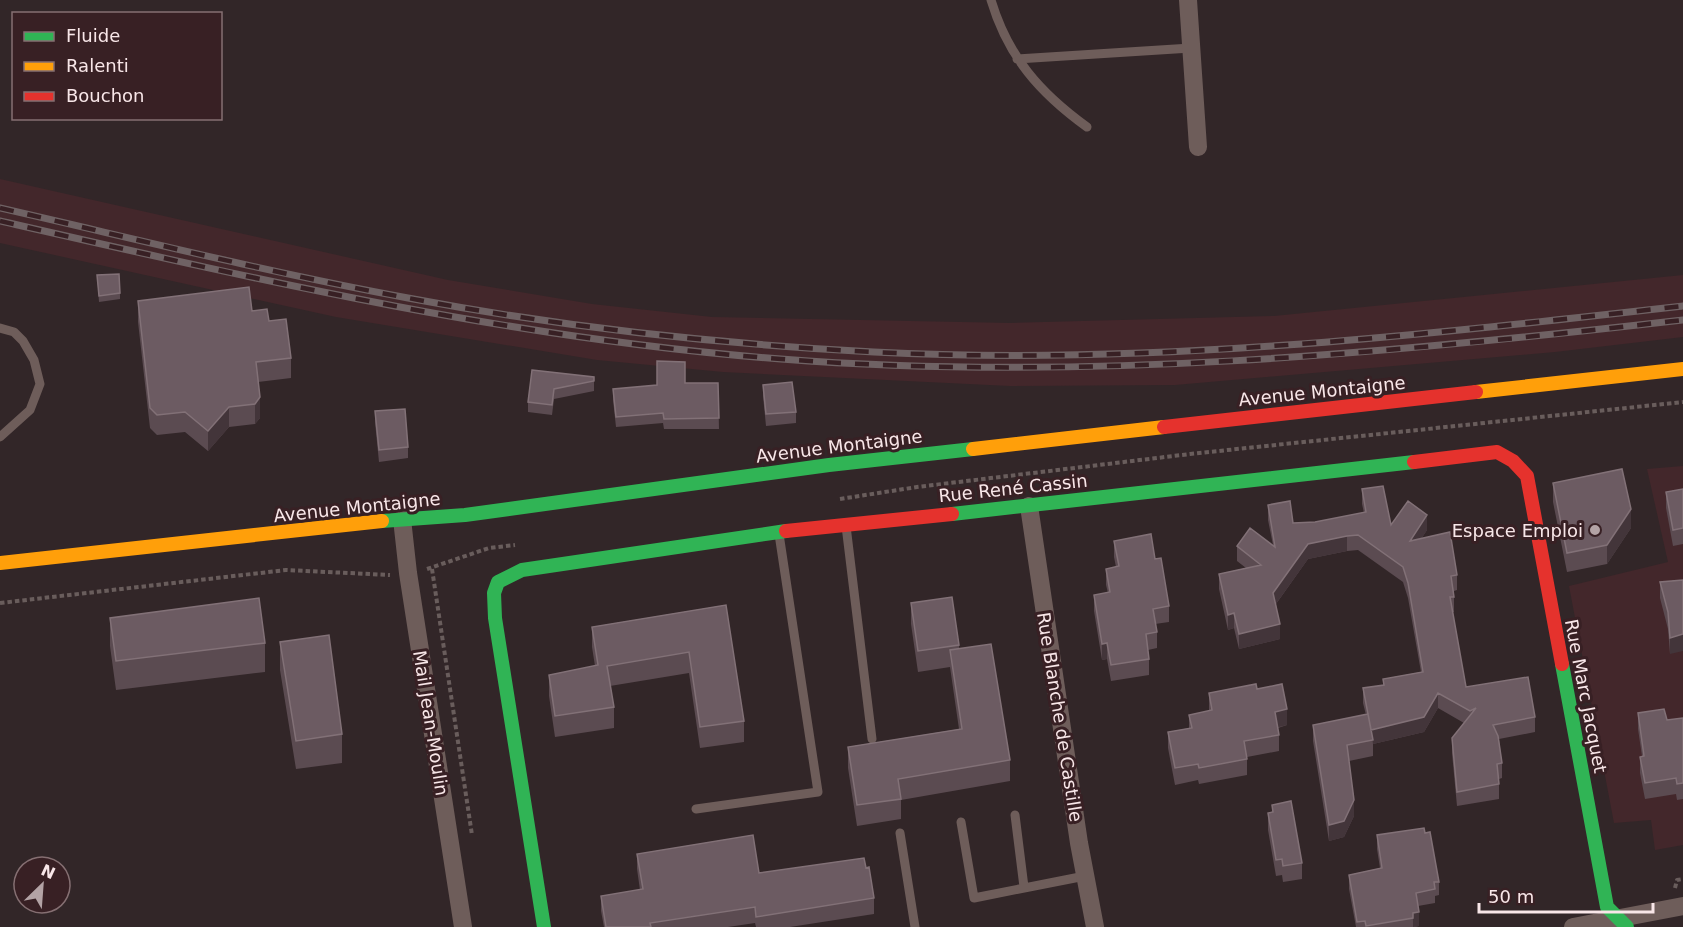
<svg xmlns="http://www.w3.org/2000/svg" width="1683" height="927" viewBox="0 0 1683 927" font-family="'DejaVu Sans',sans-serif">
<style>
.built{fill:#43272b}
.lines{fill:none;stroke-linecap:round;stroke-linejoin:round}
.path{stroke:#695d5c;stroke-width:4;stroke-dasharray:4.5 3;stroke-linecap:butt}
.lane{stroke:#6e5d5a;stroke-width:9}
.street{stroke:#6e5d5a;stroke-width:18}
.fast{stroke:#30b455;stroke-width:14}
.slow{stroke:#ff9f0a;stroke-width:14}
.jam{stroke:#e5322d;stroke-width:14}
.rail-casing{stroke:#6f6264;stroke-width:7}
.rail{stroke:#382024;stroke-width:4.5;stroke-dasharray:14;stroke-linecap:butt}
.wall{fill:#5b4b51}
.shaded-wall{fill:#43353a}
.building{fill:#6c5b62;stroke:#827177;stroke-width:1.5}
.poi-dot{fill:#b3a3a5;stroke:#382024;stroke-width:2}
.labels{text-anchor:middle;dominant-baseline:central;stroke-width:6;stroke-linejoin:round;paint-order:stroke}
.street-label{font-size:18px;fill:#f8e6e8;stroke:#382024}
.poi-label{font-size:18px;fill:#f8e6e8;stroke:#382024;text-anchor:end}
</style>
<rect width="100%" height="100%" fill="#322628"/>
<path class="built" d="M0 179 448 280 592 304 712 317 1010 323 1274 316 1683 275V337L1555 352 1175 385 1010 386 723 372 597 360 336 317 0 243Z
M1683 466V845L1655 850 1651 820 1614 823 1569 586 1668 562 1647 469Z"/>
<g class="lines">
<path class="path" d="M840 499 917 487 1190 454 1683 402
M427 569 489 548 515 545
M432 569 472 835
M0 603 286 570 390 575
M1675 888 1677 880 1683 879"/>
<path class="lane" d="M991 0C1008 57 1040 93 1087 127
M1017 59 1191 48
M0 328 14 332 23 341 34 360 40 384 30 410 0 437
M846 526 872 739
M696 809 818 792 779 534
M1015 815 1024 887
M961 822 974 898 1085 876
M900 833 915 927"/>
<path class="street" d="M1188 0 1198 147
M1029 506 1079 843 1095 927
M402 519 408 573 463 927
M1573 927 1683 906"/>
<path class="fast" d="M952 514 1414 462
M382 521 465 515 829 465 973 449
M1562 664 1607 907 1627 927
M544 927 495 618 494 593 498 582 522 570 786 531"/>
<path class="slow" d="M1476 392 1683 369
M973 449 1164 427
M0 563 382 521"/>
<path class="jam" d="M1164 427 1476 392
M1414 462 1497 452 1513 461 1527 476 1562 664
M786 531 952 514"/>
<g class="rail-casing">
<path id="rail" d="M0 208C136 239 271 273 408 298 562 327 718 344 874 352 1146 366 1414 336 1683 306
M0 221C259 280 514 339 781 359 1082 382 1383 354 1683 320"/>
</g>
<use href="#rail" class="rail"/>
</g>
<path class="wall" d="M97 275 120 293V299L99 302Z
M138 301 252 311 269 321 291 358V378L258 382 260 418 255 424 229 427 208 451 185 432 157 435 150 428 138 322Z
M532 370 594 377V391L554 399 552 415 528 412V402Z
M685 383H718L719 429H664L663 423 616 427 613 400V389Z
M763 385 796 412V423L766 426 763 396Z
M375 411 408 447V458L379 462 375 422Z
M1553 483 1631 528 1607 564 1567 572 1553 502Z
M1362 489 1391 525 1427 530 1421 539 1457 575V590L1454 591V612H1452L1466 687 1535 717V732L1499 739 1502 763V778L1499 779V799L1457 806 1452 753V738L1464 723 1438 708 1424 732 1373 744V756L1349 761 1354 816 1344 837 1329 841 1313 741V725L1366 715 1363 703V688L1383 685V679L1421 672 1408 598 1403 582 1358 550 1347 551 1308 559 1276 604 1280 639 1239 649 1234 628 1228 630 1219 589V574L1246 568 1237 561V546L1273 545 1268 520V505L1293 523 1315 522 1364 513 1362 504Z
M1683 489V544L1673 546 1666 508V492Z
M1114 541 1155 559 1169 606V622L1155 624 1157 632V648L1148 650 1149 659V675L1111 681 1107 659 1102 660 1094 611V595L1108 593 1106 585V569L1116 567 1114 557Z
M1683 580 1670 654 1668 629 1660 598V582Z
M911 603 959 645V649L1010 760V781L901 800V819L857 826 848 768V747L959 729 950 667 918 672 911 624Z
M726 605 744 721V742L700 748 689 673 610 686 614 707V728L555 737 549 696V675L595 666 592 647V627Z
M110 618 265 643V672L116 690 110 646Z
M280 642 342 734V763L296 769 280 670Z
M1257 689 1287 725 1278 728 1279 735V751L1247 757V775L1199 784 1198 780 1175 785 1168 748V732L1189 728V715L1209 711V693Z
M1638 713 1667 720 1683 718V799L1677 800 1676 794 1645 799 1640 773V757L1642 756 1638 729Z
M1272 805 1302 863V879L1283 882 1282 875 1276 876 1268 830V813L1272 812Z
M1377 835 1439 882V895L1435 896V903L1418 906 1419 926 1414 927H1356L1349 889V875L1380 868 1377 849Z
M637 854 759 873 866 868 874 898V914L790 927H756L755 923 728 927H604L601 911V896L640 890 637 869Z"/>
<path class="shaded-wall" d="M260 397V418L255 424V404Z
M229 407V427L208 451V431Z
M1631 509V528L1607 564V545Z
M1427 515V530L1410 556V541Z
M1347 536V551L1308 559 1273 608V593L1308 544Z
M1234 613V628L1228 630V615Z
M1280 624V639L1239 649V634Z
M1683 634V651L1670 654V638Z
M1107 643V659L1102 660V644Z
M1438 693V708L1424 732 1373 744 1371 730Z
M1287 709V725L1275 728V712Z
M1354 800V816L1344 837 1329 841V825Z
M1419 912V926L1413 927V913Z"/>
<path class="building" d="M119 274 120 293 99 296 97 275Z
M249 287 252 311 267 309 269 321 286 319 291 358 256 362 260 397 255 404 229 407 208 431 185 412 157 415 150 408 138 301Z
M657 361 685 362V383H718L719 418 664 419 663 413 616 417 613 389 657 385Z
M532 370 594 377V381L554 389 552 405 528 402Z
M792 382 796 412 766 414 763 385Z
M405 409 408 447 379 450 375 411Z
M1622 469 1631 509 1607 545 1567 553 1553 483Z
M1383 486 1391 525 1408 501 1427 515 1410 541 1450 532 1457 575 1451 576 1454 597H1450L1466 687 1528 677 1535 717 1493 725 1498 736 1502 763 1497 764 1499 784 1457 792 1452 738 1476 708 1470 711 1438 693 1424 717 1371 730 1363 688 1384 685 1383 679 1423 672 1408 583 1403 567 1358 535 1347 536 1308 544 1273 593 1280 624 1239 634 1234 613 1228 615 1219 574 1261 565 1237 546 1250 528 1275 547 1268 505 1290 501 1293 523 1315 522 1366 512 1362 489Z
M1683 489V528L1673 530 1666 492Z
M1151 534 1155 559 1161 558 1169 606 1153 609 1157 632 1146 634 1149 659 1111 665 1107 643 1102 644 1094 595 1110 592 1106 569 1119 566 1114 541Z
M1683 580V634L1670 638 1668 612 1660 582Z
M952 597 959 645 918 651 911 603Z
M259 598 265 643 116 661 110 618Z
M726 605 744 721 700 727 689 652 607 666 614 707 555 716 549 675 598 665 592 627Z
M329 635 342 734 296 741 280 642Z
M991 644 1010 760 898 779 901 799 857 805 848 747 962 729 950 650Z
M1256 684 1257 689 1282 684 1287 709 1275 712 1279 735 1244 741 1247 759 1199 768 1198 764 1175 768 1168 732 1192 728 1189 715 1212 710 1209 693Z
M1664 709 1667 720 1683 718V783L1677 784 1676 778 1645 783 1640 757 1644 756 1638 713Z
M1368 714 1373 740 1347 745 1354 800 1344 821 1329 825 1313 725Z
M1291 801 1302 863 1283 866 1282 859 1276 860 1268 813 1273 812 1272 805Z
M1424 828 1425 833 1430 832 1439 882H1434L1435 889 1416 893 1419 912 1413 913V918L1366 926 1365 921 1357 922 1349 875 1382 868 1377 835Z
M753 835 759 873 864 858 866 868 869 867 874 898 756 917 755 907 650 923 651 927H606L601 896 643 889 637 854Z"/>
<circle class="poi-dot" cx="1595" cy="530" r="6"/>
<g class="labels">
<g class="street-label">
<text transform="translate(1322 391) rotate(-6)">Avenue Montaigne</text>
<text transform="translate(839 446) rotate(-7)">Avenue Montaigne</text>
<text transform="translate(1013 488) rotate(-6)">Rue René Cassin</text>
<text transform="translate(357 507) rotate(-6)">Avenue Montaigne</text>
<text transform="translate(1586 696) rotate(79)">Rue Marc Jacquet</text>
<text transform="translate(1060 717) rotate(81)">Rue Blanche de Castille</text>
<text transform="translate(431 723) rotate(81)">Mail Jean-Moulin</text>
</g>
<g class="poi-label">
<text x="1583" y="530">Espace Emploi</text>
</g>
</g>
<rect x="12" y="12" width="210" height="108" fill="#382024" stroke="#856f72" stroke-width="1.5"/>
<rect x="24" y="32" width="30" height="9" fill="#30b455" stroke="#856f72" stroke-width="1.5"/>
<text x="66" y="42" font-size="18" fill="#f8e6e8">Fluide</text>
<rect x="24" y="62" width="30" height="9" fill="#ff9f0a" stroke="#856f72" stroke-width="1.5"/>
<text x="66" y="72" font-size="18" fill="#f8e6e8">Ralenti</text>
<rect x="24" y="92" width="30" height="9" fill="#e5322d" stroke="#856f72" stroke-width="1.5"/>
<text x="66" y="102" font-size="18" fill="#f8e6e8">Bouchon</text>
<g transform="translate(42 885) rotate(25)"><circle r="28" fill="#382024" stroke="#856f72" stroke-width="1.5"/>
<path d="M0-4.5L10 22L0 15L-10 22Z" fill="#b3a3a5"/>
<text y="-9" font-size="16" font-weight="bold" text-anchor="middle" fill="#f8e6e8">N</text>
</g>
<path d="M1479 903v9h174v-9" fill="none" stroke="#f8e6e8" stroke-width="3"/>
<text x="1488" y="903" font-size="18" fill="#f8e6e8" stroke="#382024" stroke-width="4.5" paint-order="stroke">50 m</text>
</svg>
